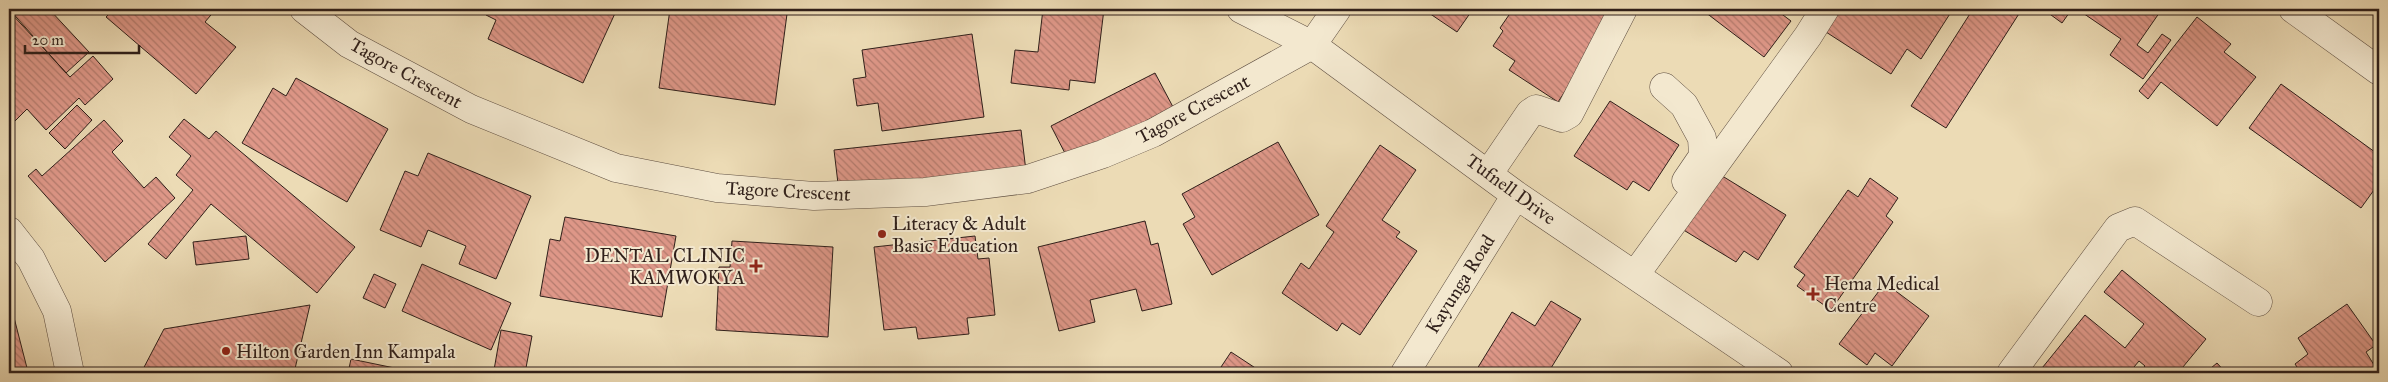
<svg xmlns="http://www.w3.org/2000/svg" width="2388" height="382" viewBox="0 0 2388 382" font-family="'IM FELL Great Primer',serif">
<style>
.building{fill:url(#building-back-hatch);stroke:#2f1f1a}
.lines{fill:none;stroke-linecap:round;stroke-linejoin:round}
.minor-casing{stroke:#5e4e41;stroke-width:29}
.minor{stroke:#f3e8cf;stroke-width:28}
.poi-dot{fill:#8f2418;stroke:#f3e8cf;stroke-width:2}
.labels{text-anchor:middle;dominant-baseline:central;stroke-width:4;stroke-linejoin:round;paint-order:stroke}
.street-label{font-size:19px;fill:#2f1f1a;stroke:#f3e8cf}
.poi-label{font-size:19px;fill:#2f1f1a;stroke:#f3e8cf;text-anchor:start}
</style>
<defs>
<pattern id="building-back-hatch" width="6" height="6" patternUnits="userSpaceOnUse" patternTransform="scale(1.25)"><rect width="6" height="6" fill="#de9788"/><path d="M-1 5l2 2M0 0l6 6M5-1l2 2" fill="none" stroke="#b47b6e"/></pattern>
</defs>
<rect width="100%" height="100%" fill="#ecdbb5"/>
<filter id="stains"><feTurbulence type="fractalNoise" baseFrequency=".004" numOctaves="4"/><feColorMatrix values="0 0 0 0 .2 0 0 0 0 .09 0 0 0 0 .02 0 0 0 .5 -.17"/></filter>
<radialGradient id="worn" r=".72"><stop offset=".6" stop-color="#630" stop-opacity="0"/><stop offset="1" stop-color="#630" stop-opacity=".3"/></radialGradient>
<path class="building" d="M9 9H49L89 52 66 73Z
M114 9H216L205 22 236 47 196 94 106 17Z
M489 9H617L583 83 488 39 496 20 486 15Z
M670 9H748L787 14 775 105 659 88Z
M1043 9H1104L1095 83 1070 80 1069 90 1011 83 1015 50 1038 52Z
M1423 9H1473L1457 32Z
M1506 9H1608L1616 14 1558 102 1509 70 1515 61 1493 46 1503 31 1500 28 1511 12Z
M1701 9H1775L1791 21 1764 57Z
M1841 9H1953L1921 59 1907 49 1891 74 1826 32Z
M1973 9H2022L1946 128 1911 106Z
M2049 9H2072L2062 23 2047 12Z
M2077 9H2162L2137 45 2148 53 2162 34 2171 40 2143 79 2110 55 2121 39Z
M9 11 70 77 93 56 113 79 85 105 79 98 46 130 27 109 9 127Z
M2197 17 2231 44 2224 52 2256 77 2217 126 2161 82 2148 99 2139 91Z
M972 34 984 117 882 131 878 103 857 106 853 79 866 77 862 50Z
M1155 73 1173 107 1069 161 1051 126Z
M296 78 388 129 347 202 242 143 273 88 286 96Z
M2281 84 2379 155V183L2361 208 2249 128Z
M1610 101 1679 145 1649 191 1633 181 1627 190 1574 156Z
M77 105 92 120 65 149 49 133Z
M184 119 209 139 216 131 355 247 317 293 211 204 166 259 148 244 193 190 176 175 191 156 169 137Z
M104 120 123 141 112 152 144 188 156 177 175 198 105 262 28 176 36 169 42 176Z
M1021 130 1026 171 839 192 834 150Z
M1278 142 1319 215 1212 275 1183 224 1195 217 1182 194Z
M1380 145 1416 170 1382 220 1400 232 1396 237 1417 251 1360 335 1342 323 1337 331 1282 293 1301 263 1309 269 1334 232 1326 226Z
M428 153 531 196 496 279 459 264 466 246 428 230 421 247 380 230 405 171 418 176Z
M1719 174 1786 215 1758 260 1744 251 1736 262 1677 226Z
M1870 178 1898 198 1886 216 1893 222 1831 310 1797 286 1805 275 1794 267 1848 190 1858 197Z
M565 217 676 236 662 317 540 296 550 239 560 241Z
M1145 221 1151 245 1158 243 1172 304 1142 311 1136 289 1090 300 1095 322 1059 331 1038 247Z
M246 236 249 259 196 265 193 242Z
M975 236 978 259 989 258 995 315 967 318 969 334 918 339 916 327 884 330 874 247Z
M732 241 833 247 828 337 716 330 719 267H730Z
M422 264 511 303 491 350 402 311Z
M2122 270 2206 339 2178 373H2139L2145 366 2139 361 2129 373H2038L2085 315 2125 348 2144 324 2104 292Z
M374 274 396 284 385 308 363 298Z
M1885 283 1929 316 1892 366 1875 353 1867 365 1839 344Z
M9 298 27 368 9 373Z
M1551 301 1581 319 1548 373H1484L1477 369 1512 312 1535 326Z
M2347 304 2376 345 2366 352 2379 373H2301L2295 364 2308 354 2298 338Z
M310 305 294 373H141L164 329Z
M501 330 532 336 525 373 494 370Z
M1231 352 1263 373H1217Z
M351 359 409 371V373H348Z
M2217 363 2226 373H2205Z"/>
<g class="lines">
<g class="minor-casing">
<path id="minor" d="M304 9 349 44 471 109 616 168 717 188 814 196 925 192 1028 179 1103 154 1153 133 1312 45 1337 9
M1241 9 1312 45 1516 195 1779 373
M2293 9 2379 71
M1664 87 1684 105 1702 138 1703 156 1686 181
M1489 173 1530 113 1536 109 1562 118 1569 114 1623 9
M9 231 31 259 57 311 70 373
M1635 275 1808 36 1825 9
M1405 373 1516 195
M2011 373 2118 228 2135 221 2258 302"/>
</g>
<use href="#minor" class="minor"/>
</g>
<g class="poi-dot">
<circle cx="882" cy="234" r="5"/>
<path d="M753.5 258.5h5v5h5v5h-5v5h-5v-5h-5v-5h5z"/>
<path d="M1810.5 286.5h5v5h5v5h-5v5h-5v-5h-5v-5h5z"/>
<circle cx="226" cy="351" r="5"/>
</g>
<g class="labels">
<g class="street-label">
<text transform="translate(406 73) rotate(29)">Tagore Crescent</text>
<text transform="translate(1193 109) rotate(-28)">Tagore Crescent</text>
<text transform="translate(1511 189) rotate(36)">Tufnell Drive</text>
<text transform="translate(788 191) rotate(3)">Tagore Crescent</text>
<text transform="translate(1460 284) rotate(-58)">Kayunga Road</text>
</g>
<g class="poi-label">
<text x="892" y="223">Literacy &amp; Adult<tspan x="892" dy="22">Basic Education</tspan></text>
<text x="745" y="255" text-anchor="end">DENTAL CLINIC<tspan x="745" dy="22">KAMWOKYA</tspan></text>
<text x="1824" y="283">Hema Medical<tspan x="1824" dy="22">Centre</tspan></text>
<text x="236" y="351">Hilton Garden Inn Kampala</text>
</g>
</g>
<rect width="2388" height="382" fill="none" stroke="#ecdbb5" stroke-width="30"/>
<rect x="10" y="10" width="2368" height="362" fill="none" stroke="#2f1f1a" stroke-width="2.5"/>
<rect x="15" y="15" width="2358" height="352" fill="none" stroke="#2f1f1a"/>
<path d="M25 45v8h114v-8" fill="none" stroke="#2f1f1a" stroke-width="2.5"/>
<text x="32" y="45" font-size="15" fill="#2f1f1a" stroke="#f3e8cf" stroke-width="4" paint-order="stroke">20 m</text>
<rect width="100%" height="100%" filter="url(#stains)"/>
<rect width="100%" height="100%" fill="url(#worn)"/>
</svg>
